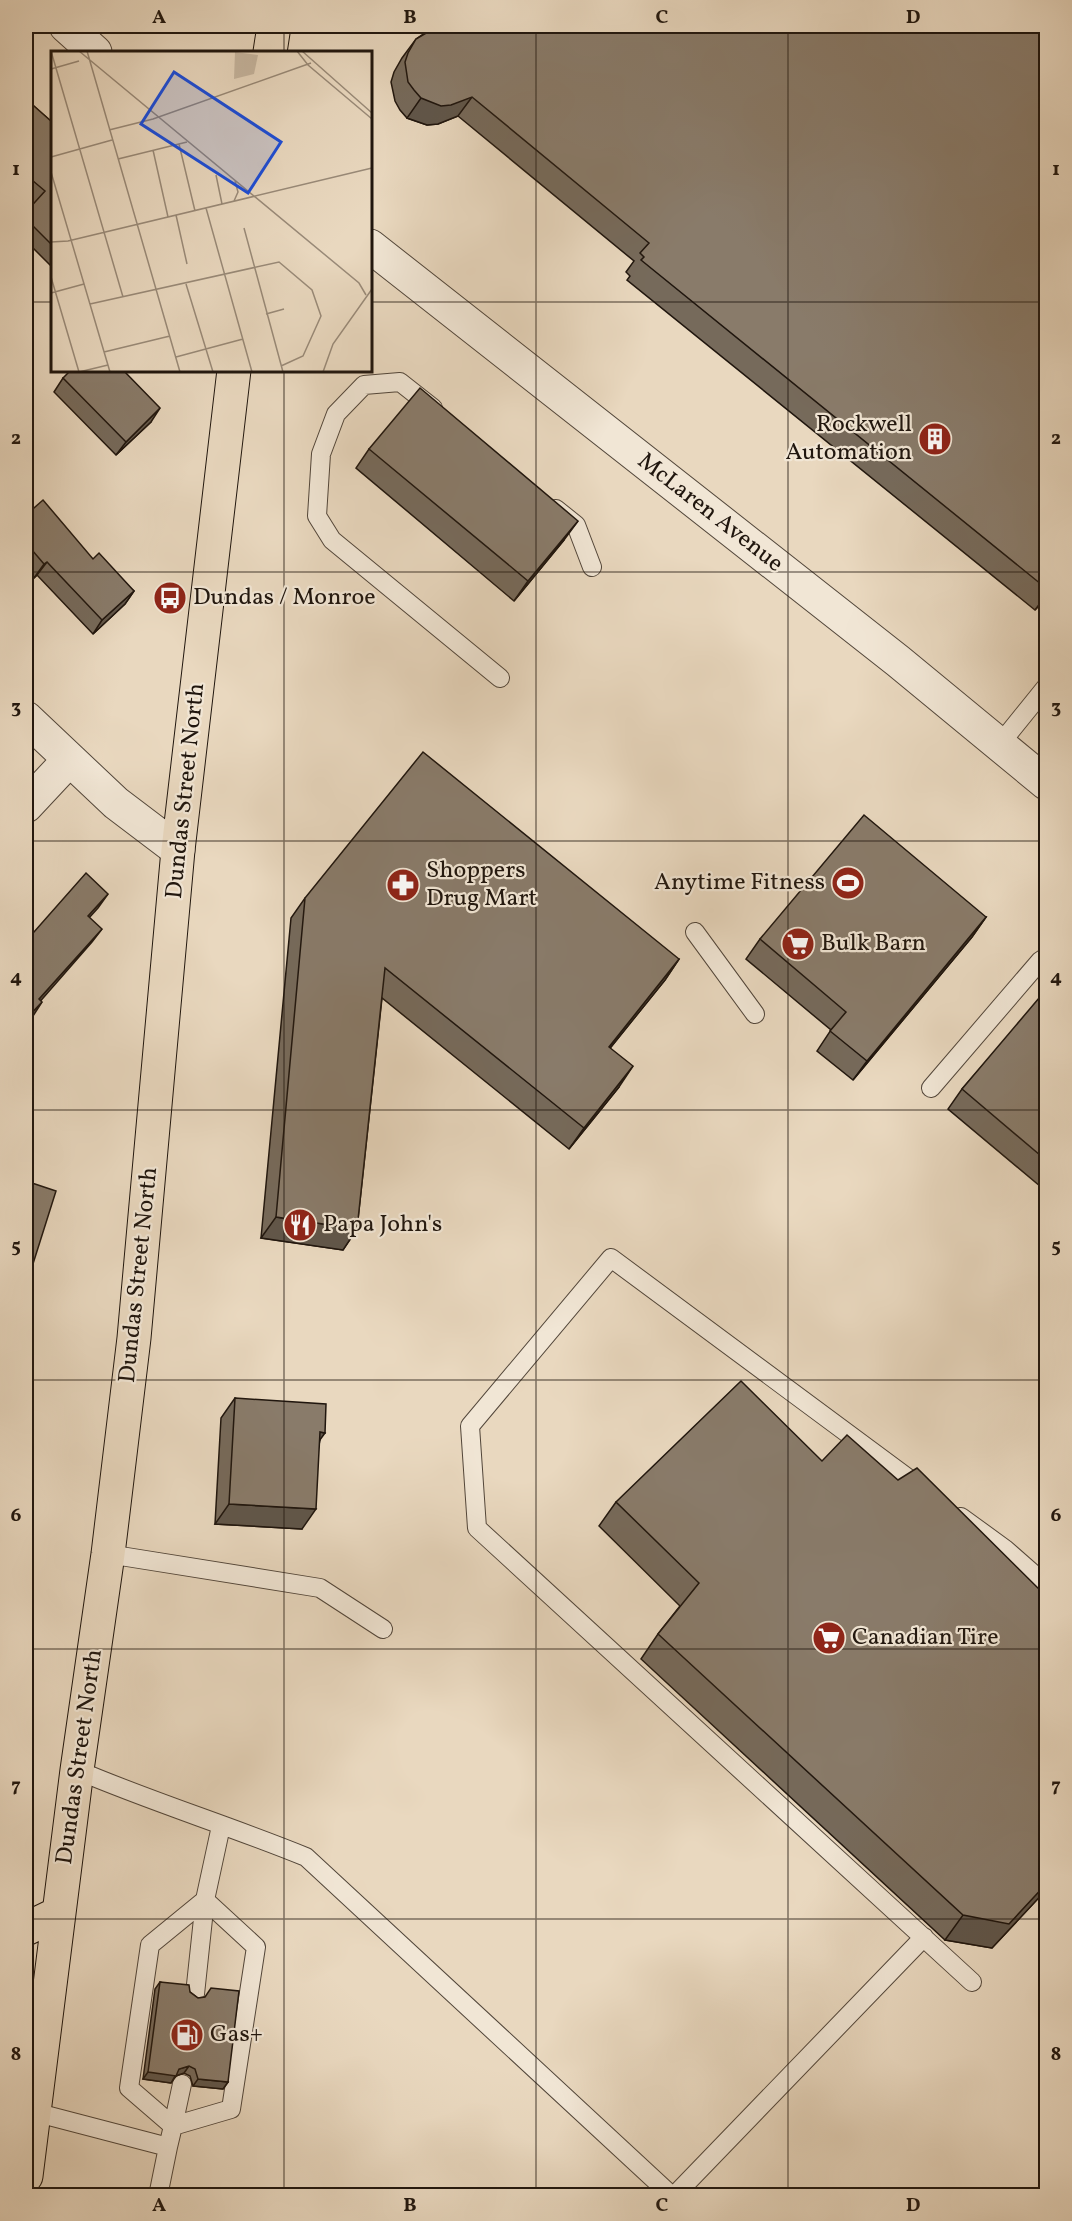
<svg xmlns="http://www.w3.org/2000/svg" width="1072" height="2221" viewBox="0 0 1072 2221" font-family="Vollkorn,serif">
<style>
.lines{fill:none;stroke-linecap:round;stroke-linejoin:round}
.service-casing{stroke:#52463a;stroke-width:20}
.minor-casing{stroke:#52463a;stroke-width:35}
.primary-casing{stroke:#20160e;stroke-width:35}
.service{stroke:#f1e6d5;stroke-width:18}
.minor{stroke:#f1e6d5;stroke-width:33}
.primary{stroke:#e9d8bf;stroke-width:33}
.wall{fill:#766a5b;stroke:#20160e;stroke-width:1.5}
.shaded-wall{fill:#60564a;stroke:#20160e;stroke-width:1.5}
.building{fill:#897b6a;stroke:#20160e;stroke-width:1.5}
.grid{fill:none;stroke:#20160e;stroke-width:1.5;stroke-opacity:0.55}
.labels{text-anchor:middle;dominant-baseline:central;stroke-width:4.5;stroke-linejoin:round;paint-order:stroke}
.poi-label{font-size:24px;fill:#20160e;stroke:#f1e6d5;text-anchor:start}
.street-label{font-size:24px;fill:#20160e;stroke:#f1e6d5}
.inset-road{fill:none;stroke:#998a78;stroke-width:1.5}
.view{fill:#1d4ed8;fill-opacity:0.15;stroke:#1d4ed8;stroke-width:3}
.inset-edge{fill:none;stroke:#20160e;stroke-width:3}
.neatline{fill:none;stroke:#20160e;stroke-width:2}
.grid-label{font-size:20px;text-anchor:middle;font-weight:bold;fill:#20160e}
</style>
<rect width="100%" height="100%" fill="#e9d8bf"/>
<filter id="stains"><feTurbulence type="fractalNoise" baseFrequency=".00333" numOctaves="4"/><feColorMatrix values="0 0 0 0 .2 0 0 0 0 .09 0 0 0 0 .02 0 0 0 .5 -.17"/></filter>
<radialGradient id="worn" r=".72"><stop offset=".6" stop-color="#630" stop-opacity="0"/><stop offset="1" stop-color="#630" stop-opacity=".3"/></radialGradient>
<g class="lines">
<g class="service-casing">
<path id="service" d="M433 408 400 382 364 385 336 414 321 454 317 516 332 540 500 678
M556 509 576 525 592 567
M1000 744 1046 687
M695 932 755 1014
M931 1088 1040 961 1046 957
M924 1490 611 1258 470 1426 477 1528 972 1982
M961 1517 1005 1549 1046 1585
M108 1554 320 1588 383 1629
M77 1770C152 1802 230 1826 306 1857L672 2196
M195 1994 205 1900
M182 2084 173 2126 231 2109 256 1947 205 1900
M34 2112 168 2147 158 2196
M168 2147 173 2126 129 2088 150 1945 205 1900 221 1826
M674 2196 924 1937"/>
</g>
<g class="minor-casing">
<path id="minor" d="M66 26 95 52
M370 246 898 661 1046 783
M26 718 116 803 178 850
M26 806 69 760"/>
</g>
<g class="primary-casing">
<path id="primary" d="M270 52 274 26
M26 1929 59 1913
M26 2176 77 1770 108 1554 134 1338 178 850 234 370"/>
</g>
<use href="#service" class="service"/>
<use href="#minor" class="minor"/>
<use href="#primary" class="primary"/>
</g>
<path class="wall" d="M430 26H1047V597L1035 610 627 280 630 276 626 272 634 261 458 116 438 124 427 125 407 118 400 110 395 101 391 82 394 72 402 58 416 39 429 30Z
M26 99 52 122V267L26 241V212L34 203 26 196Z
M63 378 151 422 116 455 54 392Z
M369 449 564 540 514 601 356 468Z
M26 515 93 559 134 591 125 604 93 634 37 575 34 578 26 567Z
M305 898 679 959 665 980 610 1048 619 1087 569 1149 382 998 357 1229 343 1250 261 1238 291 918Z
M986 917 972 937 853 1080 817 1051 831 1030 746 959 760 939Z
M1047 992V1192L948 1109 962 1089Z
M235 1398 320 1440 302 1529 215 1524 221 1418Z
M822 1461 898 1480 1047 1597V1889L992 1948 945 1940 641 1659 658 1634 680 1606 599 1526 616 1502Z
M160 1982 190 1992 198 1998 205 1997 228 2082 223 2089 193 2086 190 2076 184 2073 176 2076 171 2083 143 2079 155 1989Z"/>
<path class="shaded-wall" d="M472 97 458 116 438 124 427 125 407 118 421 98Z
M160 408 151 422 116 455 126 442Z
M578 521 564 540 514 601 528 581Z
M47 562 37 575 34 578 44 564Z
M134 591 125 604 93 634 102 620Z
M1047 594V597L1035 610Z
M108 894 98 908 78 930 88 916Z
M986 917 972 937 853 1080 867 1061Z
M102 929 92 942 30 1013 39 999Z
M679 959 665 980 595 1067 609 1047Z
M42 1002 33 1016 26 1023V1019Z
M633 1066 619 1087 569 1149 584 1128Z
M276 1217 357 1229 343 1250 261 1238Z
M320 1432 325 1433 311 1452Z
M229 1504 316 1509 302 1529 215 1524Z
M1047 1883V1889L992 1948 945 1940 963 1915Z
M189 2066 184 2073 175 2076 171 2083 143 2079 148 2072 179 2069Z
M198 2079 228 2082 223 2089 193 2086Z"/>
<path class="building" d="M438 26H1047V589L641 260 644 257 640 253 649 243 472 97 451 105 441 106 421 98 414 90 408 82 405 62 408 53 416 39Z
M26 99 52 122V245L26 219V212L45 191 26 175Z
M71 370H123L160 408 126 442 63 378Z
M420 388 578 521 528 581 369 449Z
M43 500 93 559 99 553 134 591 102 620 47 562 44 564 26 543V515Z
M423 752 679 959 609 1047 633 1066 584 1128 385 968 357 1229 276 1217 305 898Z
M864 815 986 917 867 1061 830 1031 846 1012 760 939Z
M86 873 108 894 88 916 102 929 39 999 42 1002 26 1019V941Z
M1045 991 1047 992V1161L962 1089Z
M26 1181 56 1191 26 1286Z
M26 1287 30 1289 26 1301Z
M741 1381 822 1461 847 1435 898 1480 917 1468 1047 1597V1883L1009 1924 963 1915 658 1634 699 1583 616 1502Z
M235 1398 326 1404 325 1433 320 1432 316 1509 229 1504Z
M160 1982 189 1985 190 1992 198 1998 205 1997 211 1988 239 1991 228 2082 198 2079 195 2069 189 2066 179 2069 176 2076 148 2072Z
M370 2191 375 2196H365Z"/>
<path class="grid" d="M284 26V52M536 26V2196M788 26V2196M26 302H52M370 302H1046M284 370V2196M26 572H1046M26 841H1046M26 1110H1046M26 1380H1046M26 1649H1046M26 1919H1046"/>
<defs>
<g id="building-disc" transform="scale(1.725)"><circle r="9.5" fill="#8f2418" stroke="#f1e6d5"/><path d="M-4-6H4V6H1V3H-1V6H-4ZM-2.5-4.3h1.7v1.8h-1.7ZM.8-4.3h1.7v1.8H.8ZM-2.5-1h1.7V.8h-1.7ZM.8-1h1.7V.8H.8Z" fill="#fff"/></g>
<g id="bus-disc" transform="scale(1.725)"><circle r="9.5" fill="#8f2418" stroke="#f1e6d5"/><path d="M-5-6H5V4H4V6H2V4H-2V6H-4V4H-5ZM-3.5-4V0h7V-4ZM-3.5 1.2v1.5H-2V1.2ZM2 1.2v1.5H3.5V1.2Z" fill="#fff"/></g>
<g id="stadium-disc" transform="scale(1.725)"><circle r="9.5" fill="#8f2418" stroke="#f1e6d5"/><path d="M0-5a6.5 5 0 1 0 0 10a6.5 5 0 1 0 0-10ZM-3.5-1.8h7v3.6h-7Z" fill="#fff"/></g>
<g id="pharmacy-disc" transform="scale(1.725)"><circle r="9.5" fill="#8f2418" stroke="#f1e6d5"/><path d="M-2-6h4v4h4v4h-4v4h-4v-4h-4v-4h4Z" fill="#fff"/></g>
<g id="supermarket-disc" transform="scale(1.725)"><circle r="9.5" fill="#8f2418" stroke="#f1e6d5"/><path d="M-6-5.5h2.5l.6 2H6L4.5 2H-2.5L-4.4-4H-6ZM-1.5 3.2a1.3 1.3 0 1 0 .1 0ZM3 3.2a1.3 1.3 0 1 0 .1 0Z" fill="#fff"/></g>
<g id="restaurant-disc" transform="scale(1.725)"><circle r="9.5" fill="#8f2418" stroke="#f1e6d5"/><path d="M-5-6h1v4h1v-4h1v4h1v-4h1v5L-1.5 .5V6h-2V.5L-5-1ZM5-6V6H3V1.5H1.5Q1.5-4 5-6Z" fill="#fff"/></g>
<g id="fuel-disc" transform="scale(1.725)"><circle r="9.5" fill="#8f2418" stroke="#f1e6d5"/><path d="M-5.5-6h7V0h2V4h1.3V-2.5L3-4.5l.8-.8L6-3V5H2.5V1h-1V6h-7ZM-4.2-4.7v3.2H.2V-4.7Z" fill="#fff"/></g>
</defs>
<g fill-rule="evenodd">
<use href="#building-disc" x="935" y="439"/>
<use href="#bus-disc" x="170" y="598"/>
<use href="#stadium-disc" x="848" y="883"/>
<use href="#pharmacy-disc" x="403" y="885"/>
<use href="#supermarket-disc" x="798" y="944"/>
<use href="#restaurant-disc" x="300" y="1225"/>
<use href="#supermarket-disc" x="829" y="1638"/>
<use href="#fuel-disc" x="187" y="2035"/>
</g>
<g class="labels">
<g class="poi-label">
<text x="912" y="425" text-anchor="end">Rockwell<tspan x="912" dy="28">Automation</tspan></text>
<text x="193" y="598">Dundas / Monroe</text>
<text x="426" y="871">Shoppers<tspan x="426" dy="28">Drug Mart</tspan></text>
<text x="825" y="883" text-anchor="end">Anytime Fitness</text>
<text x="821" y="944">Bulk Barn</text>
<text x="323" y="1225">Papa John's</text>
<text x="852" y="1638">Canadian Tire</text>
<text x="210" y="2035">Gas+</text>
</g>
<g class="street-label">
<text transform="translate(710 513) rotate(38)">McLaren Avenue</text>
<text transform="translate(186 791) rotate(-84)">Dundas Street North</text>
<text transform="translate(139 1275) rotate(-84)">Dundas Street North</text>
<text transform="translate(80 1757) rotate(-82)">Dundas Street North</text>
</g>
</g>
<g transform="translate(51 51)">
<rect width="321" height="321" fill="#e9d8bf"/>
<path d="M184 1 207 4 203 23 183 28Z" fill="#c7b7a1"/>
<path class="inset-road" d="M0 0 72 246M28 0 308 232 315 244M36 0 129 321M246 0 257 14 321 68M251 0 321 62M0 18 28 10M58 79 102 68 260 12M128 93 144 160M102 99 117 166M0 106 61 89M67 108 136 91M0 121 59 321M165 124 171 153M183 150 187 141 184 130M155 157 201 321M125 164 136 213M193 177 232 321M0 191 17 190 321 117M0 226 28 321M135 233 162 321M0 242 33 233M39 253 228 211 261 239 270 265 252 305 230 315M215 263 233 258M53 301 119 285M125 306 192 288M28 321 57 314M272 321 282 293 321 238"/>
<path class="view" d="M123 21 230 91 197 142 90 73Z"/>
<rect width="321" height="321" class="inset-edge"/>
</g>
<rect width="1072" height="2221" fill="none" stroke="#e9d8bf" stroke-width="66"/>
<rect x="33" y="33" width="1006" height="2155" class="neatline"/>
<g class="grid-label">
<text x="159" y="23">A</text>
<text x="410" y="23">B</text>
<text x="662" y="23">C</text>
<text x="913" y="23">D</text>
<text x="16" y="175">1</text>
<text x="1056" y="175">1</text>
<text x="16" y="444">2</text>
<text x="1056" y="444">2</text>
<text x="16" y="713">3</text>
<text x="1056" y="713">3</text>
<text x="16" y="983">4</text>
<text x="1056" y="983">4</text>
<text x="16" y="1252">5</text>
<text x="1056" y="1252">5</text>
<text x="16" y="1521">6</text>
<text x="1056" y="1521">6</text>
<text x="16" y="1791">7</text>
<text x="1056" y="1791">7</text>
<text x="16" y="2060">8</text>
<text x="1056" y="2060">8</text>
<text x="159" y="2211">A</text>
<text x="410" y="2211">B</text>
<text x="662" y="2211">C</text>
<text x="913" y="2211">D</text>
</g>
<rect width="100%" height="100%" filter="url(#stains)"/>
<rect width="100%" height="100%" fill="url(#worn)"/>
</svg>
